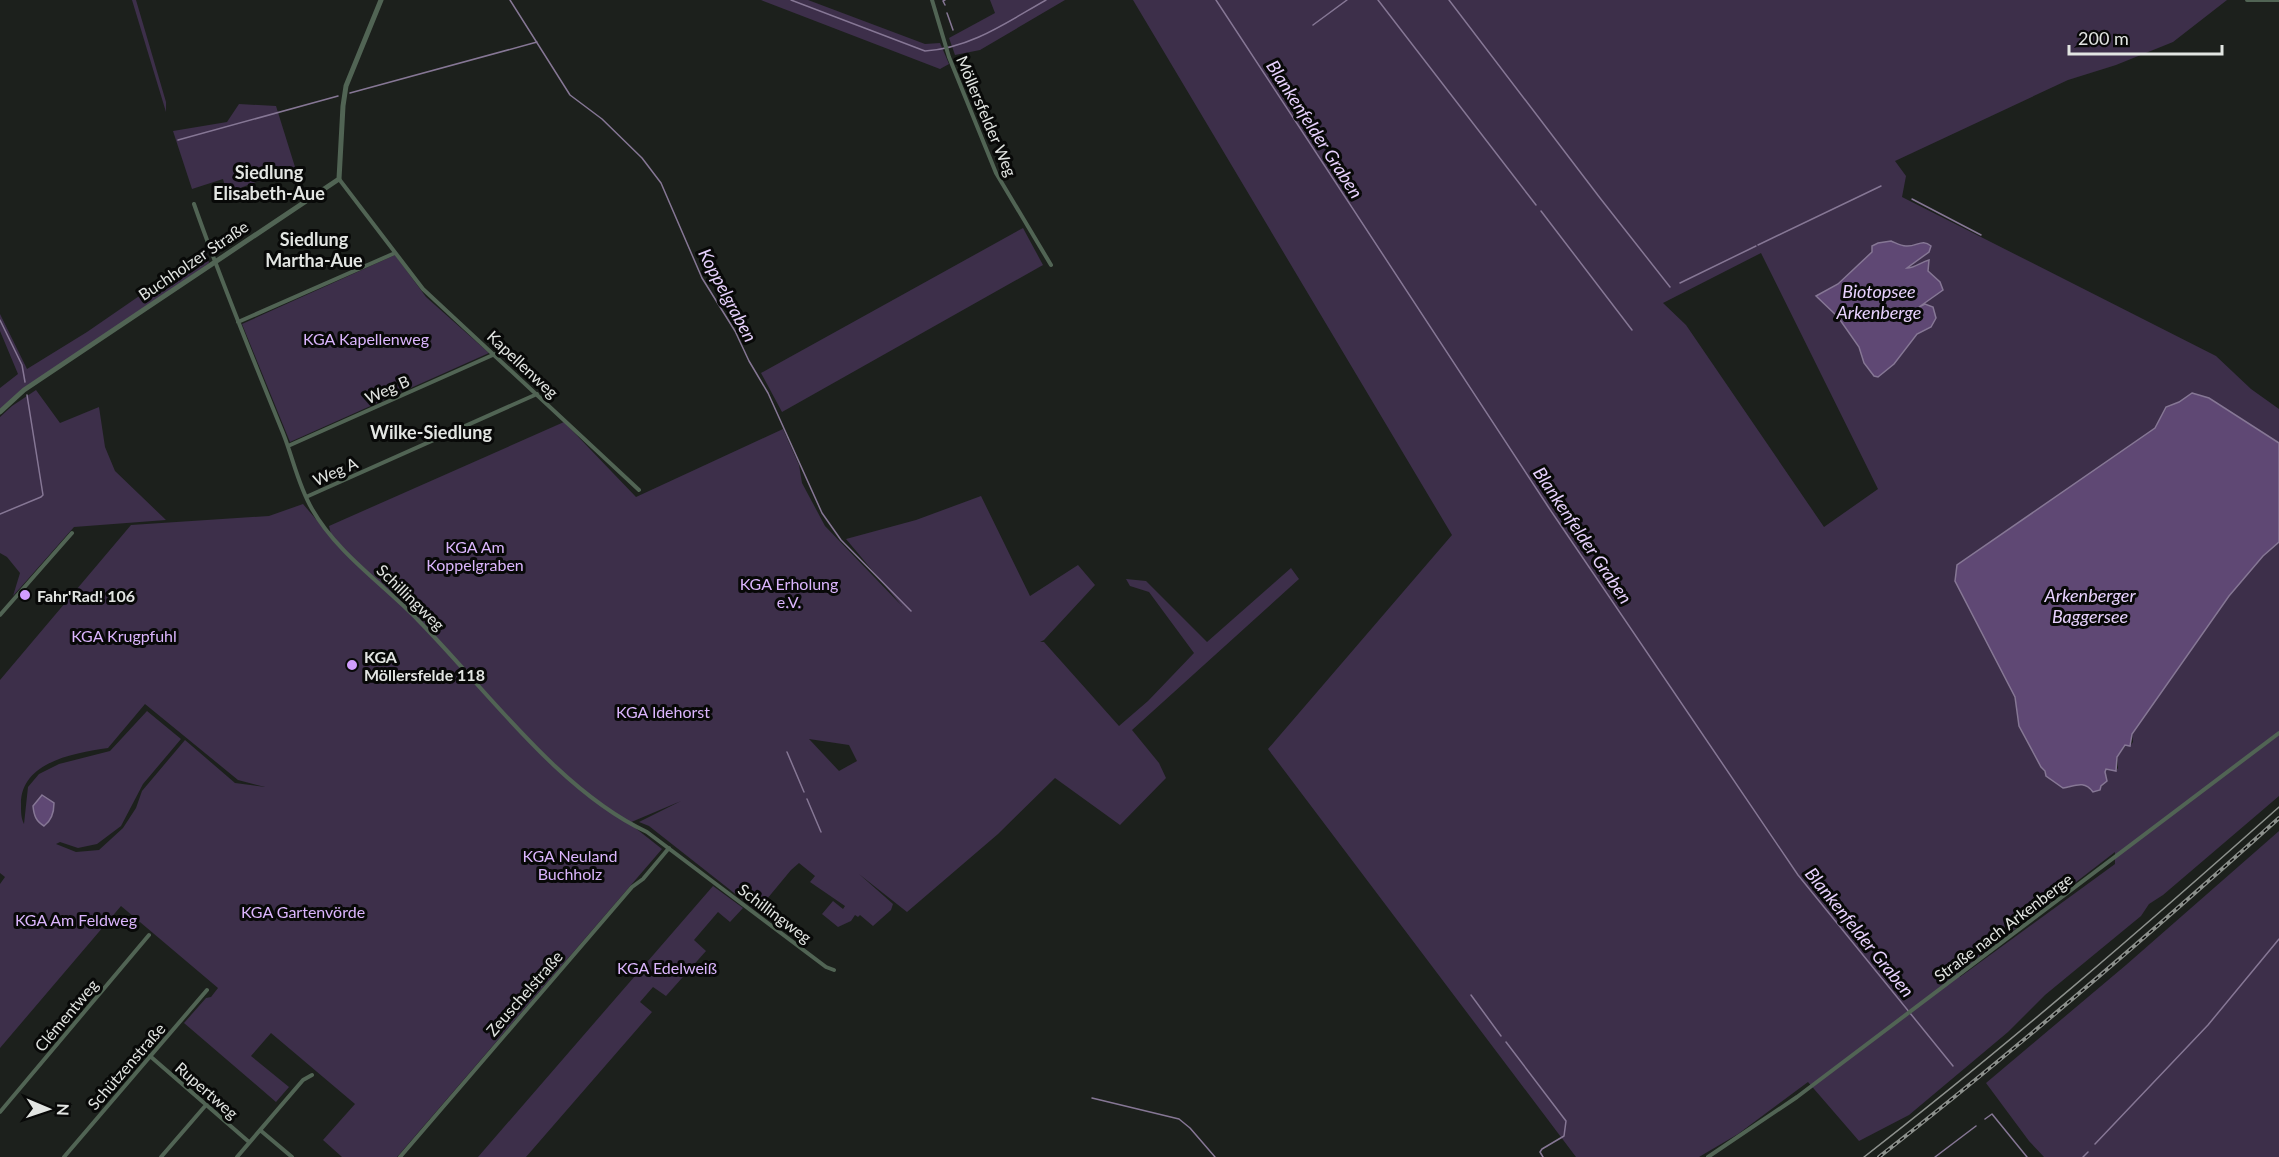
<svg xmlns="http://www.w3.org/2000/svg" width="2279" height="1157" viewBox="0 0 2279 1157" font-family="Lato,sans-serif">
<style>
.green{fill:#3d2f4a;fill-rule:evenodd}
.water{fill:#5f4874;stroke:#867795;stroke-width:1.5}
.lines{fill:none;stroke-linecap:round;stroke-linejoin:round}
.stream{stroke:#867795;stroke-width:1.5}
.minor{stroke:#516454;stroke-width:4}
.tertiary{stroke:#516454;stroke-width:5}
.tram{stroke:#8c908c;stroke-width:1.5}
.rail-casing{stroke:#8c908c;stroke-width:4}
.rail{stroke:#080908;stroke-width:1.5;stroke-dasharray:4.5;stroke-linecap:butt}
.poi-dot{fill:#d19dfe;stroke:#080908;stroke-width:2}
.labels{text-anchor:middle;dominant-baseline:central;stroke-width:6;stroke-linejoin:round;paint-order:stroke}
.street-label{font-size:16px;fill:#e2e5e2;stroke:#080908}
.park-label{font-size:16px;fill:#dbb5fd;stroke:#080908}
.poi-label{font-size:16px;font-weight:bold;fill:#e2e5e2;stroke:#080908;text-anchor:start}
.water-label{font-size:18px;font-style:italic;fill:#e7d1fd;stroke:#080908}
.neighbourhood-label{font-size:18px;font-weight:bold;fill:#e2e5e2;stroke:#080908}
</style>
<rect width="100%" height="100%" fill="#1c201c"/>
<path class="green" d="M132 0H136L166 102V112Z
M761 0H808L925 44 940 43 949 64 940 69Z
M990 0H1065L980 50 955 55 949 38 995 13Z
M1133 0H2227L2173 42 2116 65 2068 80 1895 161 1906 176 1902 197 2216 356 2251 389 2279 409V443L2209 398 2192 393 2179 402 2166 407 2015 697 2019 726 2041 767 2067 788C2077 783 2087 782 2094 792L2097 791 2107 781 2105 772 2106 769 2116 771 2118 768 2117 757 2126 745 2130 746 2133 742 2132 734 2229 596 2263 556 2279 542V796L2163 895 2149 904 2141 916 2045 995 2008 1032 1909 1115 1859 1141 1808 1082 1738 1134 1699 1157H1576L1268 749 1452 535ZM1761 253 1878 489 1824 527 1686 325 1663 303ZM2115 852V864L1960 977 1957 974Z
M239 104 276 106 295 167 227 193 223 179 192 189 173 131 227 122Z
M1023 228 1043 265 782 412 761 373Z
M206 250 209 263 0 409V388L18 374 0 331V314L27 369 87 332Z
M395 255 426 297 489 353 290 442 242 324Z
M36 390 60 423 99 407 105 447 115 471 166 520 74 527 13 596 20 573 7 557 0 553V417L12 406Z
M564 422 636 497 783 429 799 465 802 483 825 526 902 606 846 539 916 520 981 496 1030 596 1078 565 1095 585 1044 640 1040 642H1044L1119 726 1148 701 1194 653 1149 592 1130 586 1126 579 1146 581 1207 642 1291 568 1299 579 1132 730 1159 763 1166 778 1120 825 1055 778 998 834 907 912 859 874 893 904 891 910 873 926 860 915 858 917 855 915 851 921 838 927 822 914 833 901 843 909 845 906 810 882 815 876 799 863 791 870 757 911 649 826 639 822 681 801 629 823 662 849 397 1157H342L323 1140 355 1104 271 1033 251 1056 289 1087 276 1102 184 1023 206 998 211 997 218 988 121 906 0 1048V884L5 877 0 873V680L131 525 269 516 303 504 332 538 329 526ZM145 704 238 780 265 787 235 783 185 740 142 791 136 808 123 828 99 850 76 852 56 844 60 842 78 848 97 844 121 826 143 784 181 739 147 711 110 751 59 764 39 774 28 787 24 824C21 818 21 812 21 805 20 762 74 753 108 748ZM809 739 849 745 857 761 839 771Z
M2279 831V1157H2044L2029 1141 1986 1083 2126 965Z
M713 886 743 908 730 922 718 912 694 940 706 951 666 996 653 987 640 1002 652 1012 526 1157H478Z"/>
<path class="water" d="M1891 241C1896 243 1901 246 1906 246 1917 247 1922 238 1931 246L1929 252 1907 268C1915 268 1921 262 1929 260L1928 271 1940 282 1943 290 1919 307 1925 304 1933 307 1936 318 1931 327 1917 334 1894 364 1878 377 1874 376 1864 363 1859 347 1838 317 1816 296 1838 284 1872 252V246L1878 243Z
M2192 393 2209 398 2279 443V542L2263 556 2229 596 2132 734 2130 746 2125 745 2117 757 2116 771 2106 769 2105 772 2107 781 2101 786 2100 790 2093 792C2084 780 2075 786 2063 788L2046 776 2045 771 2041 767 2019 726 2015 697 1955 581 1957 565 2155 428 2166 407 2179 402Z
M42 795 54 803C54 812 51 821 44 826 36 821 34 816 33 806Z"/>
<g class="lines">
<path class="stream" d="M510 0 570 95 602 119 642 158 661 183 702 278 735 331 749 361 768 393 822 513 841 540 911 611
M791 0 925 51C971 48 1007 22 1046 0
M1216 0 1549 508 1798 875 1953 1066
M1378 0 1536 205
M1449 0 1600 198 1670 287
M945 5 943 1 945 0
M947 13 953 30
M1313 25 1347 0
M350 93 537 42
M178 140 338 96
M1912 199 1981 235
M1541 211 1632 330
M1758 245 1881 186
M1680 283 1756 246
M0 320 22 365 25 382
M0 514 41 497 43 495 27 395
M787 752 804 792
M807 799 821 832
M1471 995 1501 1036
M1506 1042 1566 1121 1564 1136 1542 1149 1540 1152 1543 1157
M1092 1098 1179 1119 1190 1128 1215 1157
M1985 1119 1992 1114 2027 1157
M2095 1144 2208 1025 2279 939
M1935 1157 1976 1126
M2083 1157 2088 1152"/>
<path class="minor" d="M932 0 949 57 996 173 1051 265
M2247 0H2279
M339 179 423 289 639 490
M194 204C221 281 252 357 283 433 293 458 298 485 312 509 337 553 383 584 418 620 486 689 559 791 647 832L826 967 834 970
M238 322 395 253
M288 446 495 354
M306 497 537 394
M0 615 72 533
M150 1056 249 1142
M0 1112 149 935
M260 1130 292 1157
M64 1157 207 990
M161 1157 206 1105
M237 1157 303 1080 312 1075
M400 1157 632 887 643 879 669 848
M1708 1157 1797 1097 2279 733"/>
<path class="tertiary" d="M0 412 24 390 339 179 343 106 346 86 381 0"/>
<path class="tram" d="M1864 1157C2007 1046 2144 927 2279 807"/>
<g class="rail-casing">
<path id="rail" d="M1879 1157C2017 1049 2149 935 2279 818"/>
</g>
<use href="#rail" class="rail"/>
</g>
<g class="poi-dot">
<circle cx="25" cy="595" r="6"/>
<circle cx="352" cy="665" r="6"/>
</g>
<g class="labels">
<g class="street-label">
<text transform="translate(987 116) rotate(67)">Möllersfelder Weg</text>
<text transform="translate(193 260) rotate(-34)">Buchholzer Straße</text>
<text transform="translate(523 364) rotate(43)">Kapellenweg</text>
<text transform="translate(387 389) rotate(-24)">Weg B</text>
<text transform="translate(335 471) rotate(-24)">Weg A</text>
<text transform="translate(411 597) rotate(44)">Schillingweg</text>
<text transform="translate(775 913) rotate(37)">Schillingweg</text>
<text transform="translate(2003 927) rotate(-37)">Straße nach Arkenberge</text>
<text transform="translate(524 993) rotate(-49)">Zeuschelstraße</text>
<text transform="translate(66 1015) rotate(-50)">Clémentweg</text>
<text transform="translate(126 1066) rotate(-49)">Schützenstraße</text>
<text transform="translate(207 1090) rotate(41)">Rupertweg</text>
</g>
<g class="park-label">
<text x="366" y="338">KGA Kapellenweg</text>
<text x="475" y="546">KGA Am<tspan x="475" dy="18">Koppelgraben</tspan></text>
<text x="789" y="583">KGA Erholung<tspan x="789" dy="18">e.V.</tspan></text>
<text x="124" y="635">KGA Krugpfuhl</text>
<text x="663" y="711">KGA Idehorst</text>
<text x="570" y="855">KGA Neuland<tspan x="570" dy="18">Buchholz</tspan></text>
<text x="303" y="911">KGA Gartenvörde</text>
<text x="76" y="919">KGA Am Feldweg</text>
<text x="667" y="967">KGA Edelweiß</text>
</g>
<g class="poi-label">
<text x="37" y="595">Fahr'Rad! 106</text>
<text x="364" y="656">KGA<tspan x="364" dy="18">Möllersfelde 118</tspan></text>
</g>
<g class="water-label">
<text transform="translate(1315 129) rotate(57)">Blankenfelder Graben</text>
<text x="1879" y="291">Biotopsee<tspan x="1879" dy="21">Arkenberge</tspan></text>
<text transform="translate(728 295) rotate(62)">Koppelgraben</text>
<text transform="translate(1583 535) rotate(56)">Blankenfelder Graben</text>
<text x="2090" y="595">Arkenberger<tspan x="2090" dy="21">Baggersee</tspan></text>
<text transform="translate(1860 932) rotate(51)">Blankenfelder Graben</text>
</g>
<g class="neighbourhood-label">
<text x="269" y="172">Siedlung<tspan x="269" dy="21">Elisabeth-Aue</tspan></text>
<text x="314" y="239">Siedlung<tspan x="314" dy="21">Martha-Aue</tspan></text>
<text x="431" y="432">Wilke-Siedlung</text>
</g>
</g>
<g transform="translate(48 1109) rotate(92)" stroke="#080908" stroke-width="4.5" paint-order="stroke">
<path d="M0-4.5L10 22L0 15L-10 22Z" fill="#e2e5e2"/>
<text y="-9" font-size="16" font-weight="bold" text-anchor="middle" fill="#e2e5e2">N</text>
</g>
<path d="M2069 45v9h153v-9" fill="none" stroke="#e2e5e2" stroke-width="3"/>
<text x="2078" y="45" font-size="18" fill="#e2e5e2" stroke="#080908" stroke-width="4.5" paint-order="stroke">200 m</text>
</svg>
